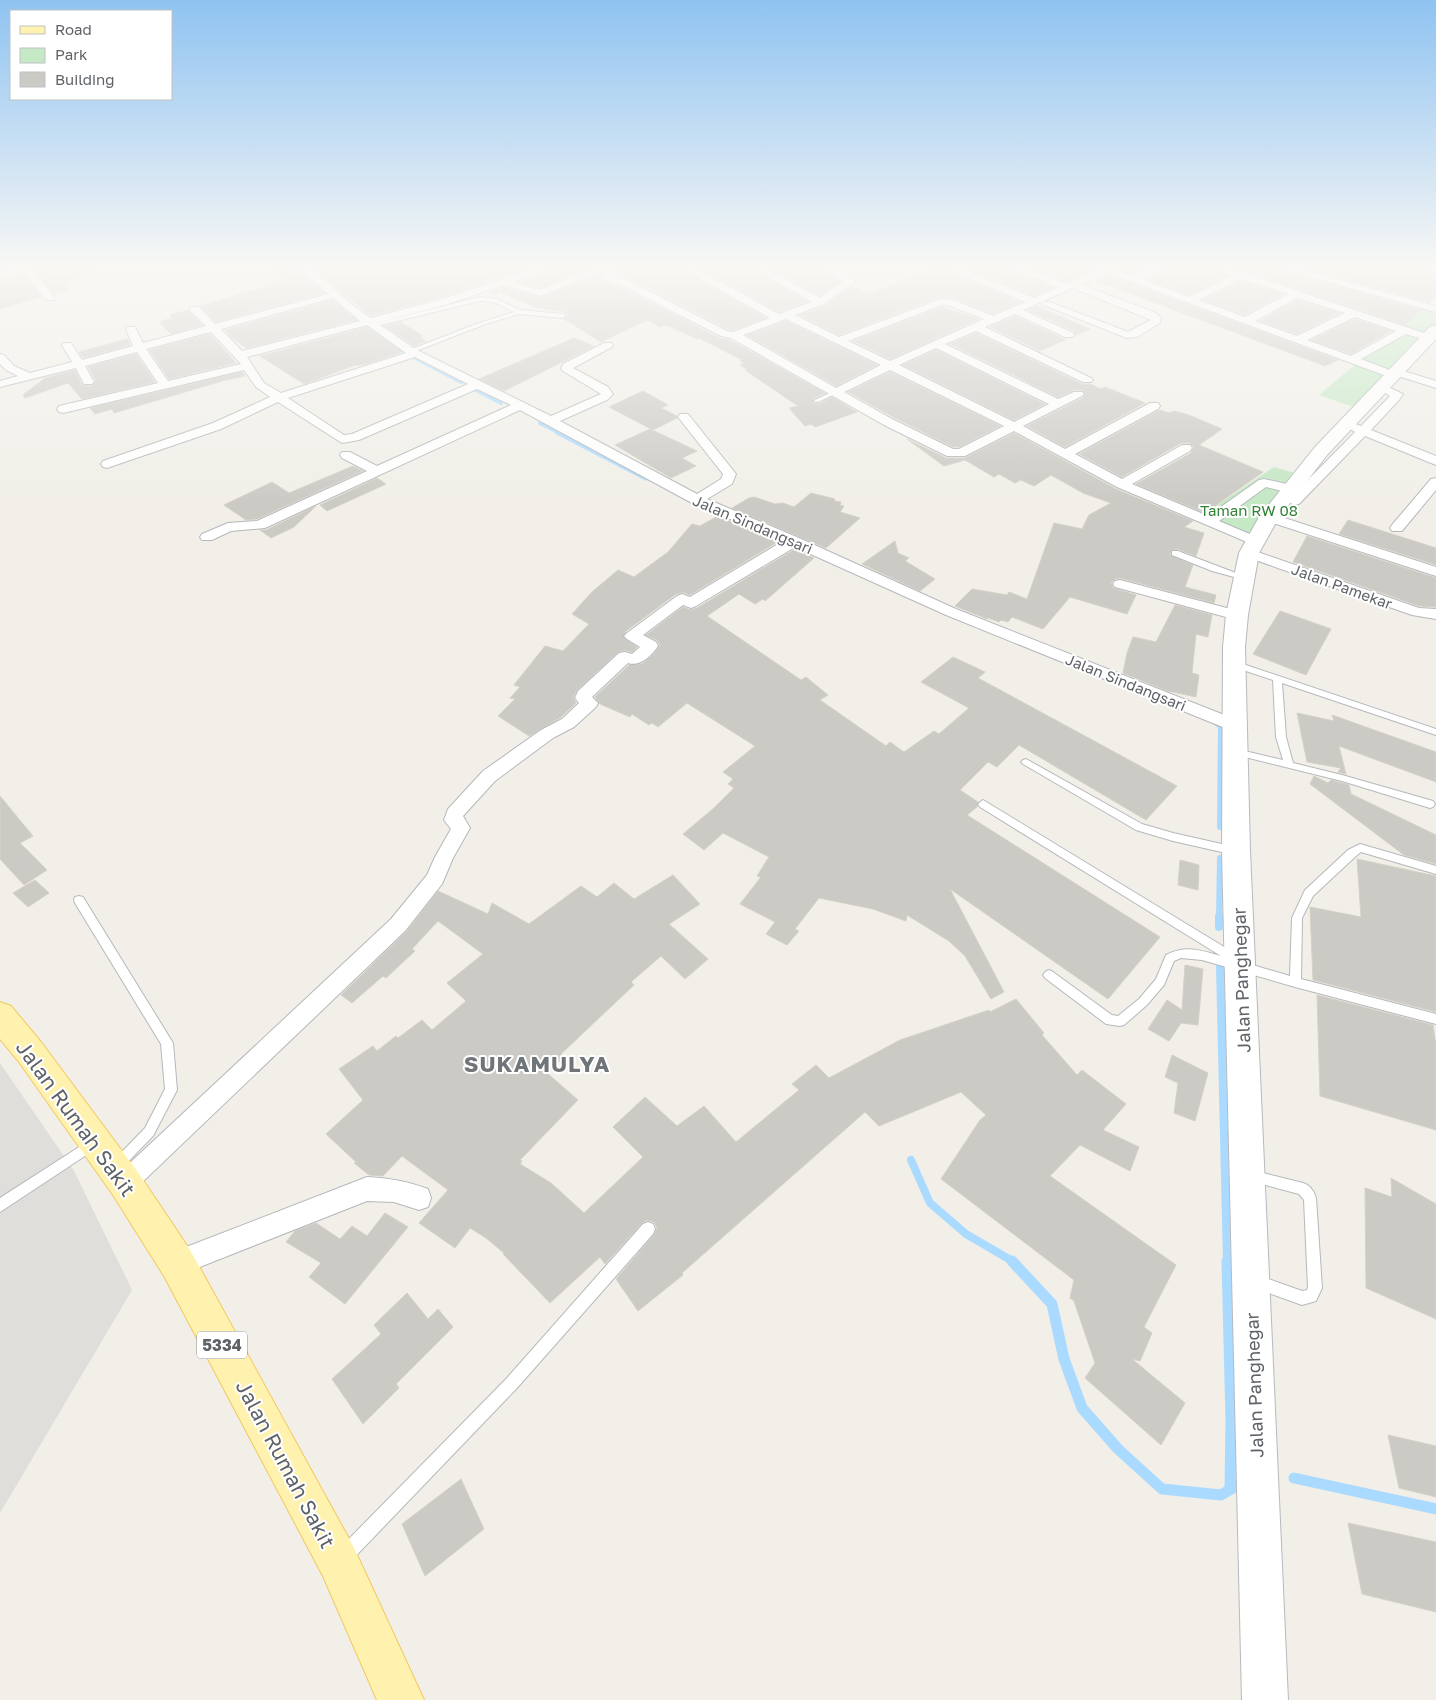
<svg xmlns="http://www.w3.org/2000/svg" width="1436" height="1700" viewBox="0 0 1436 1700" font-family="'Golos Text',sans-serif">
<style>
.industrial{fill:#e0deda}
.green{fill:#c5e8c5}
.lines{fill:none;stroke-linecap:round;stroke-linejoin:round}
.stream-far4{stroke:#aadaff;stroke-width:4}
.stream-far3{stroke:#aadaff;stroke-width:5}
.stream-far2{stroke:#aadaff;stroke-width:6}
.stream-far1{stroke:#aadaff;stroke-width:8}
.stream{stroke:#aadaff;stroke-width:11}
.building{fill:#cccac5;stroke:#d6d1c6}
.lane-casing{stroke:#b5b8bc;stroke-width:2}
.street-casing{stroke:#b5b8bc;stroke-width:2}
.secondary-casing{stroke:#b6babf;stroke-width:2}
.primary-casing{stroke:#f2c960;stroke-width:2}
.lane{fill:#fff;fill-rule:evenodd}
.street{fill:#fff;fill-rule:evenodd}
.secondary{fill:#fff;fill-rule:evenodd}
.primary{fill:#fff2af;fill-rule:evenodd}
.labels{text-anchor:middle;dominant-baseline:central;stroke-width:4;stroke-linejoin:round;paint-order:stroke}
.far-park-label{font-size:15px;fill:#348238;stroke:#fff}
.far-street-label{font-size:15px;fill:#5f6368;stroke:#fff}
.shield{fill:#fff;stroke:#8f9295;stroke-width:1}
.shield-label{font-size:16px;font-weight:bold;fill:#5f6368}
.street-label{font-size:18px;fill:#5f6368;stroke:#fff}
.near-street-label{font-size:21px;fill:#5f6368;stroke:#fff}
.district-label{font-size:22px;font-weight:bold;letter-spacing:1px;fill:#70757a;stroke:#fff}
</style>
<rect width="100%" height="100%" fill="#f1efe8"/>
<path class="industrial" d="M0 1063 74 1171 132 1290 0 1513Z"/>
<path class="green" d="M1426 305 1436 307V332L1365 411 1319 395Z
M1274 467 1302 475 1256 539 1201 516Z"/>
<g class="lines">
<path class="stream-far4" d="M295 265 327 298 338 306
M348 314 361 325 405 352
M415 358 461 382
M476 390 501 403
M540 423 560 433"/>
<path class="stream-far3" d="M557 432 646 478"/>
<path class="stream-far2" d="M1215 722 1221 726 1220 827
M1219 917 1220 858"/>
<path class="stream-far1" d="M1219 927V916
M1220 967 1227 1262
M911 1160 930 1203 966 1234 1014 1262"/>
<path class="stream" d="M1012 1261 1052 1304 1064 1359 1082 1408 1118 1449 1162 1489 1221 1495 1241 1483
M1227 1261 1231 1420 1230 1489
M1294 1478 1436 1509"/>
</g>
<path class="building" d="M35 265H102L67 283 68 290 54 294 33 268Z
M269 265H294L324 293 216 322 200 306 283 281Z
M310 265H344L345 272 382 265H537L439 298 370 316Z
M553 265H598L540 288 519 282 553 269Z
M599 265H674L766 318 733 330 728 329 632 280 618 275 621 272 617 268Z
M693 265H745L808 302 779 312Z
M764 265H812L841 281 820 296Z
M958 265H1004L1053 288 1034 296Z
M1025 265H1087L1095 270 1066 282Z
M1110 265H1153L1133 274Z
M1174 265H1202L1228 276 1189 295 1147 279Z
M1226 265 1244 267 1265 265 1421 310 1405 325Z
M1292 265H1436V295L1429 302Z
M939 267 1020 302 993 314 957 299 940 297 839 335 800 315 825 306 852 286 869 294Z
M22 274 41 297 0 309V280Z
M601 274 599 277 602 281 622 288 720 338 730 340 825 393 812 399 813 403 819 404 832 397 857 412 815 427 811 424 805 426 789 408 798 406 745 370H748L740 365 744 363 740 361 742 360 699 338 697 339 666 325 660 327 647 320 601 342 564 319 568 315 564 312 538 308 500 292 495 295 489 292 504 287 541 298Z
M1108 275 1338 360 1325 366 1096 281Z
M1242 281 1283 294 1245 315 1203 300Z
M333 300 356 320 247 348 233 339 225 330Z
M1297 300 1340 313 1297 334 1260 321Z
M1037 306 1090 329 1076 335 1074 331 1028 310Z
M942 307 979 319 890 359 853 341Z
M188 310 202 325 171 334 159 322 172 318 170 315Z
M1015 316 1064 339H1067L1040 351 990 327Z
M1355 319 1391 331 1351 354 1312 340Z
M786 321 877 365 836 386 747 335Z
M401 322 423 336 419 337 426 341 414 346 385 326Z
M367 327 402 352 366 364 353 366 304 384 260 356Z
M976 333 1082 384H1090L1101 389 1105 387 1145 403 1065 447 1027 426 1083 398 1085 393 1082 390H1074L1058 397 950 344Z
M210 334 236 363 169 379 149 350Z
M574 338 594 346 504 391 479 379Z
M127 339 130 345 83 358 79 352Z
M936 350 1045 404 1014 420 903 365Z
M136 354 155 382 82 399 68 383 25 398 23 395 45 378 75 370 82 385 92 386 96 381 88 367Z
M242 372 245 376 222 381 114 413 112 409 95 414 90 408Z
M890 372 1000 426 959 447H953L893 417 848 392Z
M643 391 668 405 661 408 677 416V418L653 430 609 407Z
M1160 410 1169 413 1174 411 1189 415 1222 429 1199 445 1263 472 1205 513 1136 484 1191 453 1194 447 1190 443H1181L1122 477 1079 454Z
M650 429 697 451 682 458 696 466 671 478 615 445Z
M1014 433 1116 489 1193 521 1184 527 1204 533 1196 556 1178 549 1171 550 1170 555 1193 565 1185 587 1216 595 1214 603 1120 578 1115 579 1111 583 1113 588 1136 595 1127 614 1070 597 1043 629 1012 617 1008 622 1001 620 999 622 988 618 987 619 955 606 972 589 1007 595 1009 592 1027 599 1054 523 1082 529 1089 515 1111 503 1083 493 1051 475 1034 486 1021 480 1015 483 999 474 994 477 965 460 944 466 907 439 946 458H965Z
M353 466 363 471 257 519 246 520 224 505 272 482 289 493Z
M377 478 386 484 327 511 320 505Z
M811 493 835 499 834 501 841 502 840 505 844 506 840 512 860 518 826 548 732 508 749 498 754 497 775 504 783 503 794 507Z
M316 506 294 527 271 538 260 530H266Z
M718 516 779 541 690 595 683 592 676 594 626 631 623 637 637 647 632 652 625 650 618 652 577 690 573 697 576 703 561 717 529 736 498 716 515 699 510 698 520 687 514 685 545 646 563 651 589 624 572 614 592 592 618 570 634 577 668 552 692 524 700 526Z
M1348 520 1436 548V565L1339 534Z
M1307 536 1436 578V607L1419 606 1293 562Z
M895 541 898 553 909 558 905 561 935 579 920 591 862 564Z
M795 549 814 558 765 601 763 599 755 604 739 594 707 616 801 680 806 677 828 695 820 700 886 746 890 742 904 752 934 731 939 734 969 708 921 682 953 657 985 672 978 678 1177 786 1146 820 1019 745 997 767 988 762 960 790 978 802 977 807 967 815 1160 937 1108 999 950 889 1004 992 991 999 965 956 949 941 907 915 906 921 873 909 819 898 795 929 799 931 787 945 766 934 775 922 740 904 761 877 757 876 769 857 723 833 704 850 683 834 714 808 734 788 728 784 733 779 723 772 755 746 687 703 658 727 652 723 649 725 632 714 630 717 600 704 595 697 629 665 642 664 653 655 660 645 657 640 646 635 683 607 690 610 697 608Z
M1175 605 1212 615 1208 637 1196 634 1192 673 1199 675 1196 697 1168 691 1123 673 1127 653 1133 637 1156 642Z
M1280 611 1331 629 1306 675 1253 654Z
M1297 713 1334 721 1332 715 1436 752V782L1339 746 1346 774 1338 772 1341 768 1307 762Z
M1314 776 1328 783 1331 780 1349 785 1351 794 1436 835V864L1404 855 1310 784Z
M0 796 33 836 20 843 47 870 24 885 0 859Z
M1357 859 1436 876V1012L1313 980 1310 907 1361 917Z
M1180 860 1199 865 1198 890 1178 885Z
M673 875 700 904 669 924 708 959 685 979 661 956 631 982 634 985 561 1054 564 1057 547 1073 578 1100 520 1160 522 1161 520 1164 551 1183 584 1213 643 1157 613 1127 645 1097 677 1126 704 1106 736 1142 799 1090 792 1084 816 1065 829 1078 900 1040 989 1010 990 1012 1016 999 1044 1033 1042 1035 1077 1075 1082 1070 1126 1104 1103 1130 1139 1147 1130 1171 1080 1145 1050 1176 1176 1265 1144 1327 1152 1333 1140 1361 1132 1359 1185 1403 1161 1445 1085 1378 1095 1363 1074 1301 1070 1298 1074 1280 941 1179 980 1120 986 1115 961 1092 879 1126 865 1112 682 1273 683 1275 638 1311 616 1279 654 1235 657 1228 654 1222 647 1220 642 1223 605 1264 600 1257 550 1303 503 1254 504 1253 486 1238 470 1228 455 1248 419 1223 448 1190 402 1156 383 1176 369 1175 354 1163 356 1162 326 1134 363 1100 339 1069 373 1046 377 1051 396 1036 398 1038 422 1020 432 1030 466 1001 447 983 483 954 438 921 412 949 415 951 386 978 383 976 352 1003 341 995 406 932 438 891 488 914 492 903 529 924 581 886 597 897 614 883 634 899Z
M35 880 49 893 28 907 13 893Z
M1185 965 1203 969 1198 1025 1181 1023 1169 1041 1148 1029 1167 1000 1182 1010Z
M1317 995 1433 1025 1436 1045V1130L1320 1096Z
M1172 1055 1208 1073 1195 1121 1174 1113 1178 1083 1165 1077Z
M1391 1178 1436 1204V1319L1366 1288 1365 1188 1392 1197Z
M385 1213 408 1227 345 1304 309 1277 321 1263 286 1242 295 1231 316 1223 340 1239 352 1226 367 1236Z
M407 1293 428 1319 438 1309 453 1327 396 1384 399 1388 363 1424 332 1379 381 1334 374 1325Z
M1388 1435 1436 1446V1497L1399 1488Z
M461 1479 484 1529 425 1576 402 1524Z
M1348 1523 1436 1542V1612L1362 1594Z"/>
<g class="lines">
<g class="lane-casing">
<path id="lane" d="M480 297 497 299 520 310 563 314 566 316 563 318 519 314 483 325 411 353 409 352V350L479 323 514 312 494 302 480 301 372 327 369 325Z
M834 391 839 392 818 402 813 401Z
M1172 551H1178L1249 578 1245 580 1212 571 1172 555Z
M1234 661 1436 729V735L1282 683 1286 737 1293 763 1342 775 1433 801 1435 804 1433 807 1430 808 1342 781 1233 754 1231 752 1236 749 1283 760 1276 737 1273 680 1231 666V662Z
M1026 759 1142 824 1173 833 1235 847 1239 848 1240 851 1239 854 1235 855 1173 841 1136 830 1023 764 1021 762 1023 760Z
M983 800 1239 956 1240 959 1239 961 1290 976 1292 918 1305 890 1348 850 1360 844 1436 866V874L1361 852 1356 856 1313 896 1302 918 1301 979 1436 1014V1024L1295 987 1202 960 1181 958 1174 961 1164 985 1147 1005 1124 1025 1120 1026 1106 1024 1045 978 1043 975 1045 972 1049 970 1053 972 1105 1010 1112 1015 1118 1016 1139 999 1156 979 1166 955C1186 945 1200 950 1221 956L980 807 978 804Z
M79 896 83 897 173 1043 177 1090 153 1136 121 1169 117 1171 113 1169 111 1165 113 1161 145 1128 165 1089 161 1044 75 903 74 900 75 897Z
M93 1138 97 1140 99 1144 97 1148 0 1212V1198Z
M1251 1170 1303 1183C1310 1185 1314 1191 1316 1198L1322 1288 1316 1301 1302 1305 1252 1287 1250 1282 1252 1277 1257 1275 1302 1291 1307 1290 1308 1287 1304 1200 1299 1194 1247 1180 1245 1176 1247 1172Z
M648 1222 653 1224 655 1229 653 1234 517 1388 350 1562 344 1564 338 1562 336 1556 338 1550 507 1378 643 1224Z"/>
</g>
<g class="street-casing">
<path id="street" d="M20 265H33L30 268 54 296V300H46L23 272 0 278V272L20 267Z
M296 265H307L356 308 370 318 440 300 543 265H551L552 267 513 282 540 290 598 267 617 270 619 272 614 276 631 282 727 331 733 332 770 318 676 265H689L779 314 812 302 747 265H760L820 298 844 281 816 265H829L856 281 824 304 795 315 839 337 941 299 956 301 993 316 1025 302 939 265H953L1034 298 1058 288 1006 265H1020L1066 284 1099 270 1089 265H1104L1133 276 1158 265H1172L1142 279 1189 297 1233 276 1204 265H1219L1433 336 1434 338 1429 341 1406 334 1361 359 1392 371 1397 369 1436 381V388L1398 376 1393 378 1389 377 1108 273 1082 285 1156 313 1161 318 1160 323 1137 337 1127 338 1041 304 1042 302H1050L1128 332 1151 320 1073 288 1023 310 1073 333 1074 335 1073 337H1065L1015 314 985 327 1091 378 1093 380 1091 382H1083L976 331 945 344 1058 399 1074 392H1082L1084 394 1082 396 1023 426 1065 449 1150 403H1158L1160 406 1158 409 1075 454 1122 479 1182 445H1190L1192 448 1190 451 1132 484 1208 516 1259 480 1264 479 1296 486 1298 489 1296 492 1355 432 1347 427 1349 424 1353 423 1361 426 1390 396 1376 387 1382 384 1403 394 1399 400 1371 430 1436 456V465L1365 436 1299 504 1294 505 1287 501 1296 492 1291 493 1266 487 1219 521 1259 538 1261 541 1259 544 1254 545 1117 487 1014 431 965 456H947L884 425 731 338 721 336 623 286 603 279 601 277 606 273 602 272 540 296 504 285 448 304 377 323 415 349 551 416 601 394 563 371 561 369 563 364 604 343H612L613 345 612 347 573 368 608 387 613 394 607 400 560 421 697 494 721 479 723 474 678 417 680 414H688L736 474 732 484 707 499 799 538 956 609 1242 722 1244 726 1242 730 1236 732 1230 730 946 615 795 547 696 606 691 608 683 605 643 635 656 642 658 646C651 656 640 667 628 663L592 697 598 703 596 707 574 727 553 738 495 781 463 816 470 828 453 858 442 884 405 931 133 1191 125 1195 117 1191 113 1183 117 1175 391 919 427 875 435 857 451 829 444 820 448 809 483 771 541 730 562 719 579 703 575 698 578 691 619 653 625 652 632 654 640 647 627 639 624 636 627 633 677 596 682 594 690 597 783 541 692 503 520 410 265 528 231 531 212 540H202L200 537 202 534 228 523 257 521 367 471 342 458 340 455 342 452H350L377 466 511 405 477 389 359 440 342 443 278 402 221 429 107 468 103 467 101 464 103 461 213 423 270 397 256 387 244 370 63 413 59 412 57 409 59 406 158 383 137 352 85 366 94 382 92 384H84L76 368 0 387V381L18 376 6 370 0 364V354L4 355 14 366 30 373 72 362 62 345 63 343H71L82 360 133 346 126 329 127 327H135L143 343 206 326 191 311 190 309 191 307H199L215 324 328 294ZM1242 279 1288 294 1245 317 1198 300ZM333 298 360 321 242 351 221 329ZM1297 298 1345 313 1297 336 1255 321ZM942 305 950 306 984 319 890 361 848 341ZM1355 317 1396 331 1351 356 1307 340ZM786 319 881 365 836 388 743 335ZM367 325 406 353 281 393 264 383 247 357ZM211 332 241 364 168 381 146 349ZM936 348 1049 404 1014 422 899 365ZM415 357 468 384 352 434 344 435 288 398ZM890 370 1004 426 959 449H953L892 419 844 392Z
M1267 265H1284L1436 306V312Z
M1436 478V490L1402 531H1392L1390 528 1392 525 1431 479Z
M1269 513 1436 567V576L1264 520 1262 517Z
M1249 549 1419 608 1436 609V619L1412 615 1244 556 1242 553 1244 550Z
M1120 580 1242 612 1245 615 1242 618 1237 620 1115 587 1113 584 1115 581Z
M367 1177C389 1178 407 1181 428 1189L431 1198 428 1207 419 1210 394 1202 367 1201 177 1276 168 1272 164 1263 168 1254Z"/>
</g>
<g class="secondary-casing">
<path id="secondary" d="M1436 325V339L1327 455 1278 519 1259 553 1248 615 1245 647 1250 851 1288 1700H1242L1222 851 1223 647 1226 615 1239 553 1259 517 1315 447 1430 327Z"/>
</g>
<g class="primary-casing">
<path id="primary" d="M0 1002 11 1006 41 1042 137 1171 190 1250 353 1546 424 1700H377L323 1576 164 1276 113 1195 19 1062 0 1039Z"/>
</g>
<use href="#lane" class="lane"/>
<use href="#street" class="street"/>
<use href="#secondary" class="secondary"/>
<use href="#primary" class="primary"/>
</g>
<linearGradient id="sky" x2="0" y2="1"><stop stop-color="#8fc3f1"/><stop offset="0.53" stop-color="#f9f8f5"/><stop offset="1" stop-color="#f9f8f5" stop-opacity="0"/></linearGradient>
<rect width="1436" height="503" fill="url(#sky)"/>
<g class="labels">
<g class="far-park-label">
<text x="1249" y="510">Taman RW 08</text>
</g>
<g class="far-street-label">
<text transform="translate(753 524) rotate(23)">Jalan Sindangsari</text>
<text transform="translate(1342 586) rotate(20)">Jalan Pamekar</text>
<text transform="translate(1126 682) rotate(22)">Jalan Sindangsari</text>
</g>
<rect class="shield" x="197" y="1331.5" width="50" height="27" rx="4"/>
<g class="shield-label">
<text x="222" y="1345">5334</text>
</g>
<g class="street-label">
<text transform="translate(1241 980) rotate(-92)">Jalan Panghegar</text>
<text transform="translate(1254 1385) rotate(-92)">Jalan Panghegar</text>
</g>
<g class="near-street-label">
<text transform="translate(76 1118) rotate(54)">Jalan Rumah Sakit</text>
<text transform="translate(286 1464) rotate(62)">Jalan Rumah Sakit</text>
</g>
<g class="district-label">
<text x="537" y="1063">SUKAMULYA</text>
</g>
</g>
<rect x="10" y="10" width="162" height="90" fill="#ffffff" stroke="#bfc1c3"/>
<rect x="20" y="26" width="25" height="8" fill="#fff2af" stroke="#bfc1c3"/>
<text x="55" y="35" font-size="15" fill="#5f6368">Road</text>
<rect x="20" y="48" width="25" height="15" fill="#c5e8c5" stroke="#bfc1c3"/>
<text x="55" y="60" font-size="15" fill="#5f6368">Park</text>
<rect x="20" y="72" width="25" height="15" fill="#cccac5" stroke="#bfc1c3"/>
<text x="55" y="85" font-size="15" fill="#5f6368">Building</text>
</svg>
